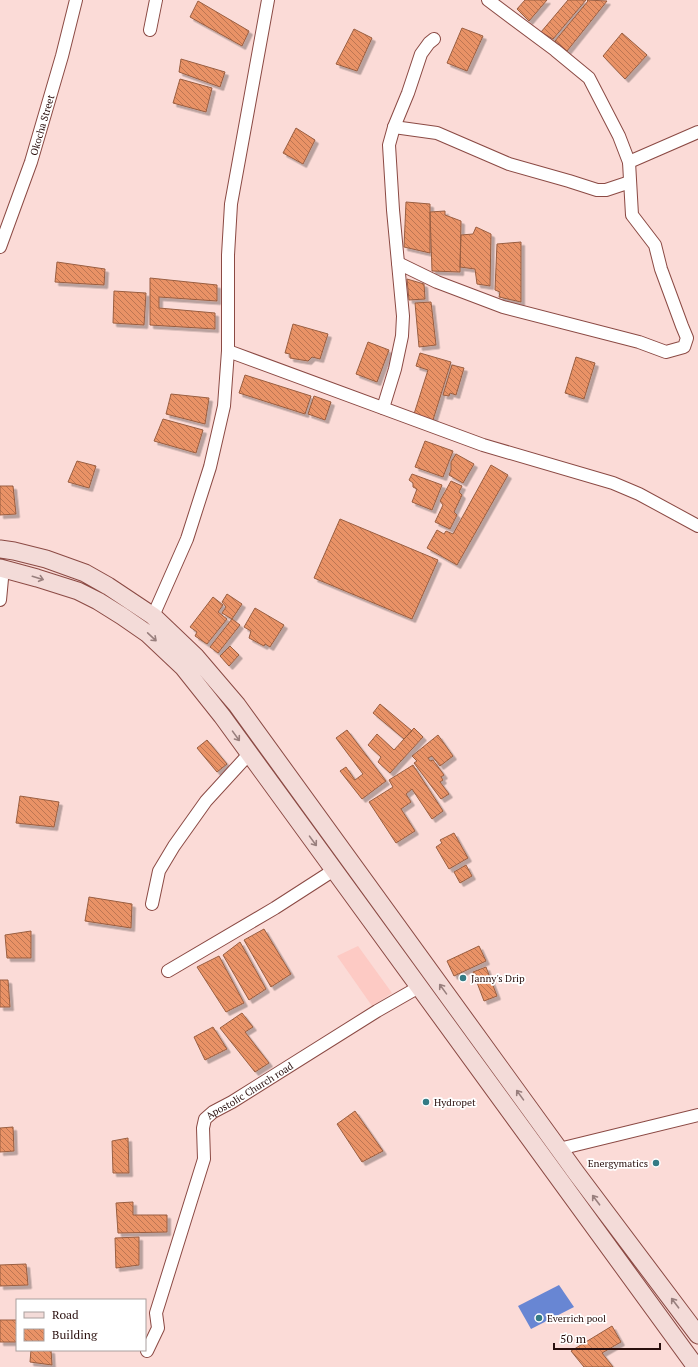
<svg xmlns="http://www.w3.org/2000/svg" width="698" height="1367" viewBox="0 0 698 1367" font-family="'PT Serif',serif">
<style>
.built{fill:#fdcac4}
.water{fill:#6886d3}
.building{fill:url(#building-back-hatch);stroke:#995e41;filter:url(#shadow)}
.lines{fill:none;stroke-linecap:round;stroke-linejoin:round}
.minor-casing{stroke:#8b4a44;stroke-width:14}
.secondary-casing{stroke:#8b4a44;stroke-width:19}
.minor{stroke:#fff;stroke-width:12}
.secondary{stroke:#f3dbd8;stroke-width:17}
.oneway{stroke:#987f7d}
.poi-dot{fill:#347b85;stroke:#fff;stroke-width:1.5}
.labels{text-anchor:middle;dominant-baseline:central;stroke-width:3.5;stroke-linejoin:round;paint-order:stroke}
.street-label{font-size:10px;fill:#290f0d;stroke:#fff}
.poi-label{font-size:10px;fill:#290f0d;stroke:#fff;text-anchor:start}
</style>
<defs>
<pattern id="building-back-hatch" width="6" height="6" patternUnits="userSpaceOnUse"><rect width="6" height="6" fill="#e99266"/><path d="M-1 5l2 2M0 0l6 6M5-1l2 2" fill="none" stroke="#bd7652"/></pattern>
<filter id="shadow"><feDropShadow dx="3.5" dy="3.5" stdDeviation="0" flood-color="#0004"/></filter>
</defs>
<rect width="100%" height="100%" fill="#fbdbd7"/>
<path class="built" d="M358 946 392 993 372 1006 337 956Z"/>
<path class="water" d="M559 1285 574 1307 531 1329 518 1306Z"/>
<path class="building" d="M525 0H547L529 21 517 9Z
M568 0H586L553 39 541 32Z
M587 0 607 1 567 51 555 41 588 1Z
M198 1 249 31 242 46 190 17Z
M462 28 483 36 467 71 447 63Z
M354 29 372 38 357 71 336 64Z
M622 33 647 55 625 79 603 56Z
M181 59 225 72 220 87 179 72Z
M180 79 212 88 206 112 173 103Z
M296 128 315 140 303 164 283 153Z
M406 202 430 204V253L404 247Z
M445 211V215L461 221 460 272 432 271 430 212Z
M476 227 491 234 490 286 477 284 475 269 460 267 461 235 473 234Z
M521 242V302L499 297 500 292 495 290 497 244Z
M57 262 105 269 104 285 55 282Z
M150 278 217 285V301L159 297V308L215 313V329L150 325Z
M407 279 424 284 425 299 409 300Z
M114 291 146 293 144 325 113 323Z
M431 302 436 345 419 347 415 303Z
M293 324 328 334 320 359 312 357 308 361 290 358V354L285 353Z
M368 342 389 350 377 382 356 374Z
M420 353 451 362 433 420 414 414 428 370 416 366Z
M576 357 595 363 584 399 565 393Z
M452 365 464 368 456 395 450 393 449 396 443 395Z
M245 375 311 396 305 414 239 393Z
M171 394 209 398 205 424 166 414Z
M314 396 331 402 325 420 308 414Z
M163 419 203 430 196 453 154 441Z
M425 441 453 451 443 477 415 467Z
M456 454 474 464 463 483 449 475 451 470V462Z
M77 461 96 466 89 488 68 482Z
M491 465 508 475 457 565 427 548 437 530 444 534 446 531 453 534Z
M412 474 442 485 432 510 412 502 417 489 413 487V483L409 480Z
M451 481 462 486 459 492 462 495 454 512 457 515 450 529 435 522 443 505 440 501Z
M0 486H13L16 514 0 515Z
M340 519 438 560 412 619 314 578Z
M227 594 242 604 232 619 222 613 226 607 222 602Z
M213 597 223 605 218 612 227 619 207 644 195 636 197 632 190 627Z
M255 608 284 625 270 647 265 644 264 646 249 638 251 631 244 627Z
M232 619 240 625 218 653 210 647Z
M230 646 239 655 229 666 220 656Z
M380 704 412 731 404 739 373 713Z
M414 728 423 737 390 773 378 762 381 757 368 745 377 734 394 750Z
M347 730 386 781 362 799 340 771 346 767 355 780 363 774 336 738Z
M438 735 453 756 440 766 432 756 428 758 430 761 433 760 444 775 441 777 443 780 440 782 449 794 441 799 414 763 417 761 412 756Z
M207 740 227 764 217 772 197 748Z
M413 765 443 811 432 819 412 789 406 794 411 802 401 809 415 831 396 843 369 802 393 787 389 780Z
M20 796 59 802 54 827 16 823Z
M454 833 468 858 449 869 436 847 442 843 440 840Z
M466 865 472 876 460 883 454 872Z
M89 897 132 904 131 928 85 921Z
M264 929 291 974 271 987 244 940Z
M31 931V958H7L5 935Z
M240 942 266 989 249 1000 223 955Z
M479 946 486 961 454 976 447 961Z
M219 956 244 1003 226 1012 197 967Z
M486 967 497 996 484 1001 473 972Z
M0 980H8L10 1007H0Z
M242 1013 253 1027 245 1032 269 1063 255 1072 220 1028Z
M213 1027 227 1049 205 1060 194 1037Z
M355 1111 383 1151 362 1162 337 1124Z
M13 1127 14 1151 0 1152V1128Z
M128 1138 129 1173H113L112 1141Z
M133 1202V1215H167V1232L118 1233 116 1203Z
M139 1237V1265L116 1268 115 1238Z
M26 1264 28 1285 0 1286V1265Z
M0 1320H17V1342H0Z
M612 1326 621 1342 602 1353 613 1367H584L571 1351Z
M31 1350H51L52 1365 30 1362Z"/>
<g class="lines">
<g class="minor-casing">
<g id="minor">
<path d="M150 30 156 0"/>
<path d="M394 127 437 133 509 164 569 181 597 190H606L630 182"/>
<path d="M629 162 698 132"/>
<path id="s1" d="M0 247 31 162 62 56 76 0"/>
<path d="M398 263 437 282 503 307 639 342 666 352 684 347 687 338 682 326 661 269 655 245 632 215 629 162 619 136 589 78 555 50 488 0"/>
<path d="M228 351 483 445 613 483 639 494 698 526"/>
<path d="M383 408 395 369 402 336 403 316 393 210 389 145 394 127 408 93 421 54 429 43 434 39"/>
<path d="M0 600 3 568"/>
<path d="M153 616 187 539 210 467 224 406 228 351V255L231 204 268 0"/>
<path d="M152 904 159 871 174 846 206 801 249 754"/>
<path d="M168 971 275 908 334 870"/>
<path d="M559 1149 698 1115"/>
<path id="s2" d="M147 1351 158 1328 156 1313 204 1159 203 1128 205 1119 213 1112 232 1102 377 1011 419 987"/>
</g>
</g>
<g class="secondary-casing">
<path id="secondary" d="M0 549 14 551 46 559 85 573 108 586 153 616 196 657 237 705 577 1174 698 1335
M0 568 37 578 78 591 98 601 122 616 148 634 183 667 222 716 696 1367"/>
</g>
<use href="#minor" class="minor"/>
<use href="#secondary" class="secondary"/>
</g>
<defs><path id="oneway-shaft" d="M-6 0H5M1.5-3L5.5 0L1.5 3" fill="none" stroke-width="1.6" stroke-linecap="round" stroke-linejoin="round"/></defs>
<g class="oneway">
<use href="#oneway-shaft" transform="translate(38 578) rotate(17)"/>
<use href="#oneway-shaft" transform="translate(152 637) rotate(43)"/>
<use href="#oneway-shaft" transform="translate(236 736) rotate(54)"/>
<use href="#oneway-shaft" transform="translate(313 841) rotate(54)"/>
<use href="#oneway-shaft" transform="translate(443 989) rotate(-126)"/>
<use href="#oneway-shaft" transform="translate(520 1095) rotate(-126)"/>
<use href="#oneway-shaft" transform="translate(596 1200) rotate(-127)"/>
<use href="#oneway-shaft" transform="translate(675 1303) rotate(-127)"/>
</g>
<g class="poi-dot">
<circle cx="463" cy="978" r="4"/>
<circle cx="426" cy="1102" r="4"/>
<circle cx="656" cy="1163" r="4"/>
<circle cx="539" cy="1318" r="4"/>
</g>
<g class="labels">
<g class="street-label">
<text stroke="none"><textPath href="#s1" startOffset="129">Okocha Street</textPath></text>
<text stroke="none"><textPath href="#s2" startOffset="295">Apostolic Church road</textPath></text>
</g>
<g class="poi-label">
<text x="471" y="978">Janny's Drip</text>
<text x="434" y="1102">Hydropet</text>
<text x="648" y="1163" text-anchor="end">Energymatics</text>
<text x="547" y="1318">Everrich pool</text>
</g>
</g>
<rect x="16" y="1299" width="130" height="52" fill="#ffffff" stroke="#a99f9e"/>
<rect x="24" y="1312" width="20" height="6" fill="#f3dbd8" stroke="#a99f9e"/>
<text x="52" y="1319" font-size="12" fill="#290f0d">Road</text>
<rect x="24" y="1329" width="20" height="12" fill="url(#building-back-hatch)" stroke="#a99f9e"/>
<text x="52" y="1339" font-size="12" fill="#290f0d">Building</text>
<path d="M554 1343v6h106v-6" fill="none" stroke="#290f0d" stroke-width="2"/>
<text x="560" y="1343" font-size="12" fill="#290f0d" stroke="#ffffff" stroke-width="3" paint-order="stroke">50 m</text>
</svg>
